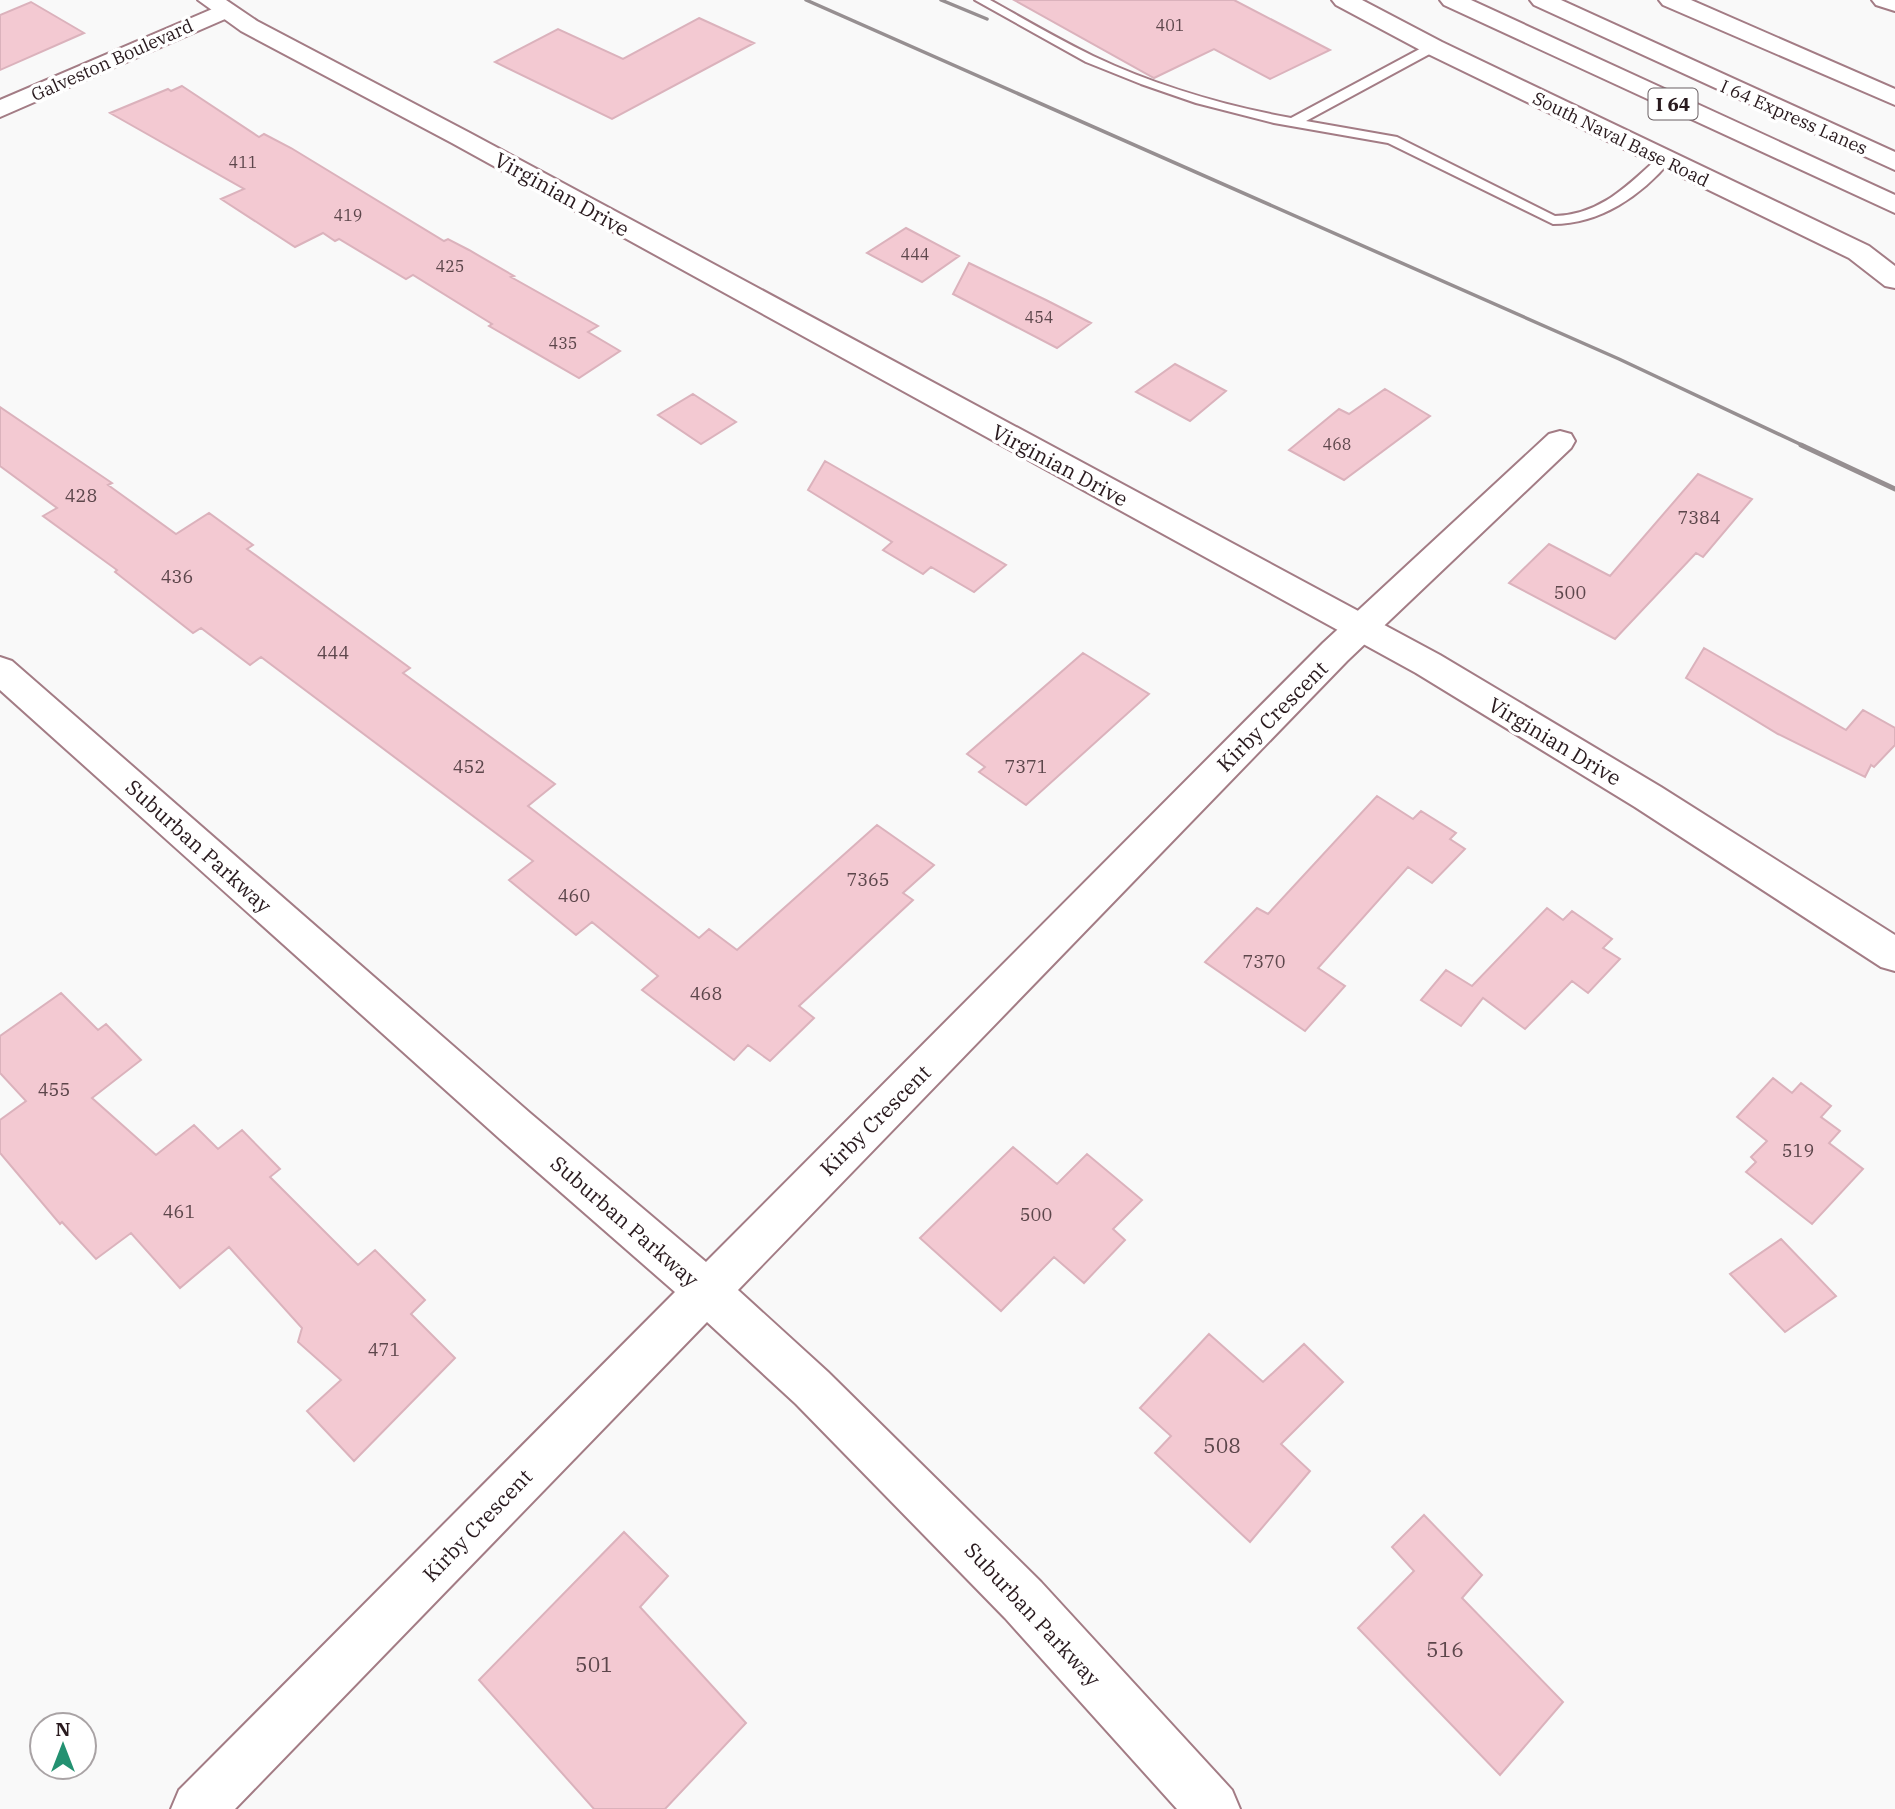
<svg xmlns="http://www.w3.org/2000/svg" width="1895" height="1809" viewBox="0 0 1895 1809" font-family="'IBM Plex Serif',serif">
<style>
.building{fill:#f3c9d2;stroke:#dbb2bc;stroke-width:2}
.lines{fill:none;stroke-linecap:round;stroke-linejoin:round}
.lane-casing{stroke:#a37c85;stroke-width:4}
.street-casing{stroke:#a37c85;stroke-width:4}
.secondary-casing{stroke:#a37c85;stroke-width:4}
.highway-casing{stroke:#a37c85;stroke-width:4}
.lane{fill:#fff;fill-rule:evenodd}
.street{fill:#fff;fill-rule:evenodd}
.secondary{fill:#fff;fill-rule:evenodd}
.highway{fill:#fff;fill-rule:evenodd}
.rail-far1{stroke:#968f91;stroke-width:3.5}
.rail{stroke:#968f91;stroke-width:5}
.labels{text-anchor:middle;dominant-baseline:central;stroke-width:7;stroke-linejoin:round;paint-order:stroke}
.far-number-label{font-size:16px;fill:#5c464b}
.far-street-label{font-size:18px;fill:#291a1e;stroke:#fff}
.number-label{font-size:18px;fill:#5c464b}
.shield{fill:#fff;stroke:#695f62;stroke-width:2}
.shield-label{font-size:19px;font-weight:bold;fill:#291a1e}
.street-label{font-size:21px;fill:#291a1e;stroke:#fff}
.near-number-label{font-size:21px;fill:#5c464b}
</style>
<rect width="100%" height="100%" fill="#f9f9f9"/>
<path class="building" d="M1014 0H1234L1330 50 1270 79 1214 49 1154 78Z
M31 2 84 33 0 70V15Z
M699 18 754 43 612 119 495 62 558 29 623 59Z
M182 86 259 137 264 134 291 148 444 241 448 239 469 250 514 276 511 277 598 326 588 332 620 351 579 378 489 326 492 324 413 275 406 279 339 239 335 241 323 233 295 247 221 199 244 189 110 113 168 89 171 91Z
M906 228 959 256 922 282 867 253Z
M969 263 1046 300 1091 323 1057 348 953 294Z
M1175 364 1226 391 1190 421 1136 392Z
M1385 389 1430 416 1344 480 1289 450 1339 409 1349 414Z
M693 394 736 422 701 444 658 415Z
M0 407 112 483 108 485 176 534 209 513 253 545 247 549 410 668 403 673 555 784 528 806 699 938 709 929 737 950 877 825 934 865 903 893 913 900 799 1006 814 1018 770 1061 748 1045 734 1060 642 990 658 976 592 922 576 935 509 880 533 861 261 657 250 665 201 628 193 633 115 572 117 570 43 516 57 508 0 466Z
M825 461 1006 565 974 592 931 567 923 574 883 550 892 542 808 490Z
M1698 474 1752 499 1703 557 1696 553 1615 639 1509 583 1549 544 1610 576Z
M1704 648 1846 730 1863 710 1895 728V745L1874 767 1871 765 1865 777 1778 734 1686 678Z
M1083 653 1149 694 1026 805 979 772 985 767 967 754Z
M1377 796 1413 819 1421 811 1456 833 1450 839 1465 849 1432 883 1408 867 1318 968 1345 986 1305 1031 1205 962 1257 908 1268 914Z
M1547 908 1563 920 1572 911 1612 939 1603 948 1620 959 1588 993 1572 981 1525 1029 1483 998 1461 1026 1421 1000 1446 970 1472 986Z
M61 993 98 1030 106 1024 141 1060 92 1098 156 1155 194 1125 218 1149 242 1130 280 1169 270 1177 358 1265 375 1250 425 1300 411 1314 455 1358 354 1461 307 1411 341 1380 298 1342 302 1328 229 1247 180 1288 131 1233 96 1259 62 1222 60 1224 0 1153V1120L26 1101 0 1073V1036Z
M1773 1078 1792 1093 1801 1083 1831 1106 1821 1117 1840 1131 1829 1143 1863 1169 1812 1224 1746 1172 1756 1162 1751 1157 1767 1141 1737 1117Z
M1013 1147 1057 1184 1087 1154 1142 1200 1113 1229 1125 1240 1084 1283 1054 1257 1001 1311 920 1238Z
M1781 1239 1836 1296 1785 1332 1730 1274Z
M1209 1334 1263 1382 1304 1344 1343 1382 1281 1444 1310 1471 1250 1542 1155 1453 1171 1436 1140 1408Z
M1424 1515 1482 1575 1462 1598 1563 1702 1500 1775 1358 1628 1414 1571 1392 1547Z
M624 1532 668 1576 640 1607 746 1723 665 1809H594L479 1680Z"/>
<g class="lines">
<g class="lane-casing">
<path id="lane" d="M975 0H990C1024 19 1058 39 1093 56 1154 85 1225 106 1291 118L1429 44H1437V50L1306 121 1397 137 1555 216C1600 215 1628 185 1659 157H1669L1671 160C1641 196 1600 224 1553 224L1388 143 1274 123 1196 103 1141 84 1086 62Z"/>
</g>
<g class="street-casing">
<path id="street" d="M1332 0H1362L1442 42 1869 246 1895 266V288L1885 286 1849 258 1424 52 1336 5Z
M1872 0H1895V11L1876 5Z
M224 4 232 6 236 11 232 16 0 117V100Z
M1560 431 1571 434 1575 441 1571 448 1347 661 738 1290 828 1372 1041 1582 1232 1790 1240 1809H1177L1005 1618 796 1404 707 1322 235 1809H171L179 1790 675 1292 500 1139 0 690V657L12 661 530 1113 706 1262 1323 643 1549 434Z"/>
</g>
<g class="secondary-casing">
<path id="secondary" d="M198 0H226L257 21 470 133 1440 655 1661 787 1895 935V971L1881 967 1635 807 1416 673 452 143 241 31Z"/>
</g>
<g class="highway-casing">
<path id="highway" d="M1440 0H1471L1895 195V213L1444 5Z
M1530 0H1561L1895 152V170L1534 5Z
M1659 0H1691L1895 89V105L1663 5Z"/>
</g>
<use href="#lane" class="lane"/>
<use href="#street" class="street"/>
<use href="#secondary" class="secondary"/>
<use href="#highway" class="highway"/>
<path class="rail-far1" d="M806 0 1619 359 1804 446
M941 0 987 19"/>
<path class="rail" d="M1801 445 1895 489"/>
</g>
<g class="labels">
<g class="far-number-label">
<text x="1170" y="25">401</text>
<text x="243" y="162">411</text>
<text x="348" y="215">419</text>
<text x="915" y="254">444</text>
<text x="450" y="266">425</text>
<text x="1039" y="317">454</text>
<text x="563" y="343">435</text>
<text x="1337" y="444">468</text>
</g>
<g class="far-street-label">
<text transform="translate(112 60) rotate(-24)">Galveston Boulevard</text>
<text transform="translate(1794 117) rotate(24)">I 64 Express Lanes</text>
<text transform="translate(1621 139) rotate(26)">South Naval Base Road</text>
</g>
<g class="number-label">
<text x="81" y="495">428</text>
<text x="1699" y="517">7384</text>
<text x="177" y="576">436</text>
<text x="1570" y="592">500</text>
<text x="333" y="652">444</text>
<text x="469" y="766">452</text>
<text x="1026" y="766">7371</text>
<text x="868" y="879">7365</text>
<text x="574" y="895">460</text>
<text x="1264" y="961">7370</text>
<text x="706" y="993">468</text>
<text x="54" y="1089">455</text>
<text x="1798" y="1150">519</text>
<text x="179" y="1211">461</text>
<text x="1036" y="1214">500</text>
<text x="384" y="1349">471</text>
</g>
<rect class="shield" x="1648.5" y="88.5" width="49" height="31" rx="5"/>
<g class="shield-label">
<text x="1673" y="104">I 64</text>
</g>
<g class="street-label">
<text transform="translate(562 194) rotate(29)">Virginian Drive</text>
<text transform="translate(1060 465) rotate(28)">Virginian Drive</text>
<text transform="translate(1272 716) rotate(-45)">Kirby Crescent</text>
<text transform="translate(1555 741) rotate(31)">Virginian Drive</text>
<text transform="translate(199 846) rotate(42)">Suburban Parkway</text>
<text transform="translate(875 1120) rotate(-45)">Kirby Crescent</text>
<text transform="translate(625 1221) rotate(41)">Suburban Parkway</text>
<text transform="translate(477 1525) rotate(-46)">Kirby Crescent</text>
<text transform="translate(1033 1614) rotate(47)">Suburban Parkway</text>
</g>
<g class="near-number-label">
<text x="1222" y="1445">508</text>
<text x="1445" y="1649">516</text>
<text x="594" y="1664">501</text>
</g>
</g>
<g transform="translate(63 1746)"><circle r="33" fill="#ffffff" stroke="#a9a3a5" stroke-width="2"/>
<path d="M0-5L12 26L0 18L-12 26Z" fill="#239171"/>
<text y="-10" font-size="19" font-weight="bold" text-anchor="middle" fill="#291a1e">N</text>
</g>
</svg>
